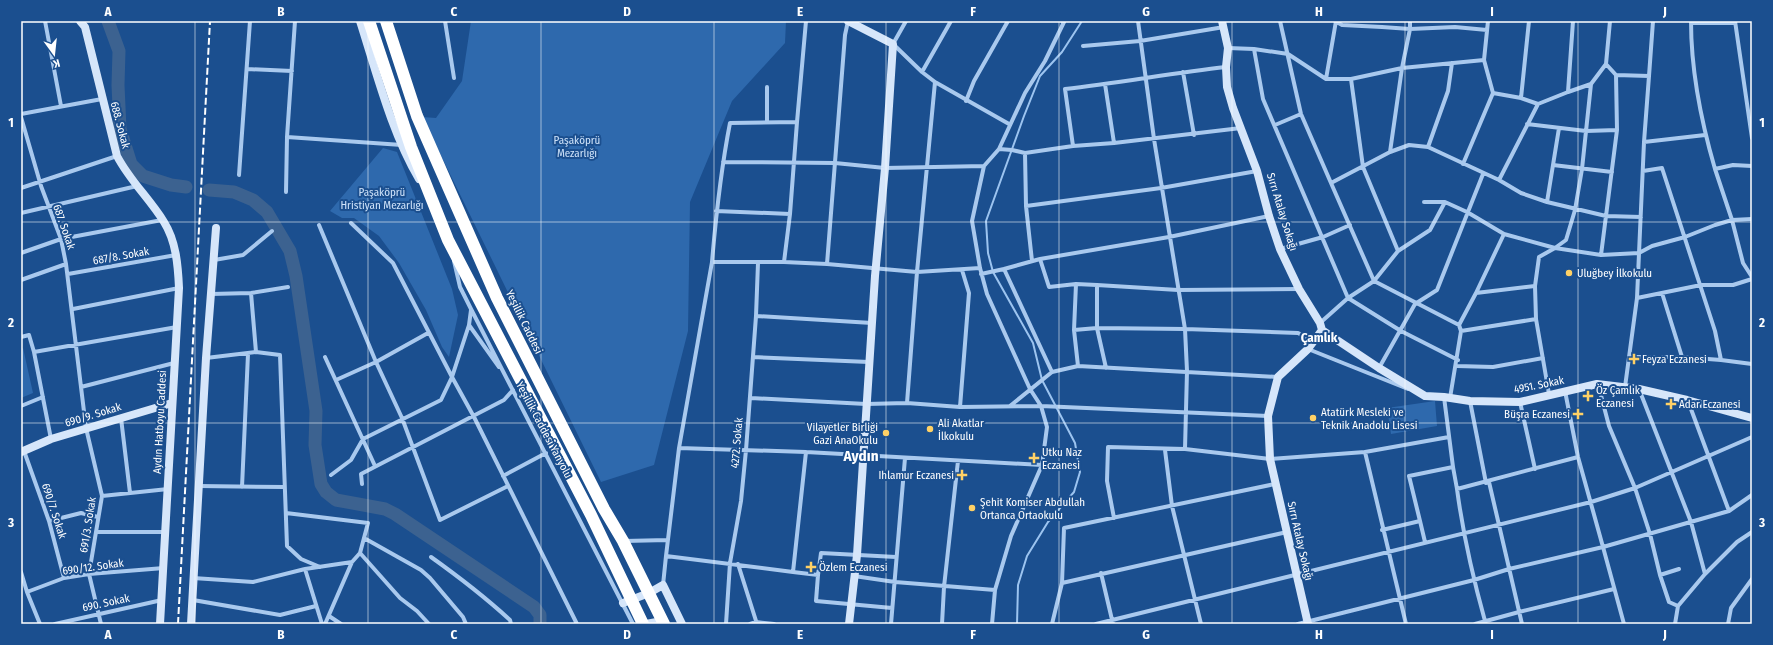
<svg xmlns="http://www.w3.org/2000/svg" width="1773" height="645" viewBox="0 0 1773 645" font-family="'Fira Sans Condensed',sans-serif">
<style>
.green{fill:#2e69ad}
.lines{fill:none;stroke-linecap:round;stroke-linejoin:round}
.stream{stroke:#9cc4f0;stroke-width:2}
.river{stroke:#3c6290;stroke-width:13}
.street{stroke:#a9c9ee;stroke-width:4}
.secondary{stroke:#d6e6fa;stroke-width:8}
.highway{stroke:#fff;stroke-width:12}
.rail{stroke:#fff;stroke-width:2;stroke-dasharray:7 3;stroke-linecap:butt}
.grid{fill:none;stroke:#fff;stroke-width:1;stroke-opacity:0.55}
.poi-dot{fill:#ffd166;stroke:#1b4f8f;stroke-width:1.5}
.labels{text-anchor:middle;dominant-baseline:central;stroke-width:4;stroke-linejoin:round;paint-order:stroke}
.street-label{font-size:11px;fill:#fff;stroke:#1b4f8f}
.park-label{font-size:11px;fill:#cfe3fa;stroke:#1b4f8f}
.poi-label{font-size:11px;fill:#fff;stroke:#1b4f8f;text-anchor:start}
.quarter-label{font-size:13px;font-weight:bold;fill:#fff;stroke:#1b4f8f}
.district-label{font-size:15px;font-weight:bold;fill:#fff;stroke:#1b4f8f}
.neatline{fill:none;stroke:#fff;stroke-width:1.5}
.grid-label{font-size:13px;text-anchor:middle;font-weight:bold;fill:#fff}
</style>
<rect width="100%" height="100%" fill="#1b4f8f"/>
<path class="green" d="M471 21H786L785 43 732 101 690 202 688 331 654 465 601 482 422 117 436 118 462 81Z
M383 148 397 152 452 289 458 315 449 357 442 347 426 310 399 263 379 236 354 218H342L330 211Z
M23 348 33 393 21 398V349Z
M1435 401 1437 426 1391 434 1387 408Z"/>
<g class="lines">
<path class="stream" d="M1017 624 1018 585 1027 556 1048 522 1074 492 1080 472 1075 443 1042 380 1033 343 993 272 988 253 986 221 1024 116 1040 76 1062 52 1082 21"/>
<path class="river" d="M108 21 119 51 118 85 120 129 131 164 143 176 171 185 186 187
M209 190 234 192 253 200 267 212 290 251 296 276 316 411 315 445 321 484 326 492 336 500 385 509 395 514 534 607 540 615V624"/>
<path class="street" d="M45 21 61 106
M445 21 454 78
M806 21 797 122 790 214 784 262H712L679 448 806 452 1042 465 1047 427 1041 406 1030 389 987 294 980 268 972 221 984 166 999 149 1025 93 1045 61 1064 22 1062 21
M906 21 893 44 922 72 935 82 1009 124
M1138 21 1154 139 1185 329 1187 371 1185 449
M1280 21 1301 114 1331 183
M1335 21 1342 25 1382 27 1410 29 1455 27 1487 30
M1488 21 1484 60 1493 93 1521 98 1538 104 1568 92 1573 21
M1691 21C1691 71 1701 121 1715 169
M1735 21 1752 138
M1691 23H1735
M1083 46 1140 41 1224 27
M1228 48 1254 49 1288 54 1326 79H1351L1402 68 1484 60
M1254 49 1263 99 1348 298 1401 331 1458 360
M247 69 292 71
M922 72 951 21
M1183 72 1194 135
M1616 75 1649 76 1644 142 1637 298 1625 387
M1649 76 1653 21
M1326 79 1336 21
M1568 92 1591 84
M1521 98 1529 21
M966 101 974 81 1008 21
M21 114 102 99
M21 117 41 186 61 239 66 264 86 428 102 496 89 574 101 624
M767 121V87
M1527 124 1586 131 1617 130
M1275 125 1301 114
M287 137 402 145
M1644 142 1705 135
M1114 143 1241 128
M1073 146 1114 143 1105 84
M1428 147 1448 91 1452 63
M999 149 1012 150 1025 153 1073 146 1065 89C1119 83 1172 73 1226 67
M1390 152 1402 68 1410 29V21
M1025 153 1026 206 1161 188 1257 171
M723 162 835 163 885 168 984 166
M1463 164 1493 93
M1553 165 1612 172
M1752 166 1733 165 1715 169 1732 220 1743 263 1752 277
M239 175 250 21
M1499 180 1538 104
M21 188 117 156
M286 192 287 137 295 21
M1424 202H1445L1467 212 1504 234 1555 248 1566 240 1575 210 1582 169 1591 84 1606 64 1610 21
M1547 202 1559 128
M1026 206 1032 261
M716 211 790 214
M21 213 137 186
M319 225 376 362 402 418 440 520 508 486
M1280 249 1323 237 1350 225
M1398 251 1430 230 1445 202
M21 253 61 239 162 220
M1601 255 1617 130 1616 75 1606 64
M1040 259 1049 287 1076 284 1097 285V328L1185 329 1298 333 1313 341
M214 260 243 255 272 231
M454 261 460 287 471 309 633 624
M712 262C716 215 721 169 730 123L797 122
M784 262 827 264 845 35 848 21
M827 264 917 272 980 268
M68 274 176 255
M981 274 1004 269
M21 280 66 264
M1076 284 1074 330 1078 366
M1097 285 1178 290 1299 289
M251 293 256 352
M1476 293 1504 234
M1662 293 1682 357
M211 294 251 293 288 287
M1637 298 1701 285H1733L1752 279
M73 309 179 288
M471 310 469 325 452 377 474 417 577 624
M756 316 872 323
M1320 323 1348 298 1374 281 1398 251 1363 167 1351 79
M469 325 499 367
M1459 325 1476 293 1535 286
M1074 330 1097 328 1106 368
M1461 331 1536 319
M21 337 29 335 34 352 177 327
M1308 349 1408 389
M34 352 51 439
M325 357 375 466
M753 357 869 362
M1629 357H1682L1721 360 1715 331 1662 168 1643 171
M206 358 256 352 280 355 287 546 301 559 320 567
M1721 360 1752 364
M1457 366 1493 367 1543 358
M1379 368 1415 304 1437 290 1483 174
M1052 372 1078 366 1278 377
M336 380 376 362 428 333
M1598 384 1609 426 1635 488 1650 534 1660 575 1679 569
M81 387 174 363
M1639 389 1691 522 1705 574
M1549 394 1536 319 1535 286 1539 257 1555 248 1601 255 1639 253 1652 246 1685 237 1715 225 1732 220 1752 219
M1444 397 1453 467 1457 489
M751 398 866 404 907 403 917 272 935 82
M1450 398 1461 331 1459 325 1374 281 1331 183 1390 152 1409 145 1428 147 1499 180 1521 193 1547 202 1606 216 1641 217
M1470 401 1486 483
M1688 401 1729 511
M1520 402 1535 469
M907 403 960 407 1041 406 1268 416
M21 406 43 397
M1010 406 1052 372 1004 269 1040 259 1169 237 1269 216
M960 407 969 293 962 270
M121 418 130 493
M679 448 666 556 793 572
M1165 450 1172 506 1201 624
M24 451 49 521 64 578
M806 452 793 572 818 575 816 601 892 608
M1365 452 1406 624
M331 475 351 460 363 439 441 400 452 377 393 263 351 223
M503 476 546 453
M1489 482 1522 624
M362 484 361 474 504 400 513 390
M199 486 284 487
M242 487 248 354
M102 496 168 489
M286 513 368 523 360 553 352 562 325 624
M1114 518 1107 481 1108 447 1185 449 1270 459 1365 452 1449 437
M49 521 81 513 98 517
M1420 521 1409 476 1453 467
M1382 530 1420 521 1425 542
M96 532H166
M364 538 421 570 430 578 463 617 466 624
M624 541 668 540
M360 553 400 598 417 611 429 624
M431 557C459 577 485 597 510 620L511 624
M738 564 757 624
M305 569 322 624
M21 572 27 592 40 624
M1101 573 1113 624
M818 575 821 553 896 557
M1660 575 1669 602 1678 606
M854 576 895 582 995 590
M193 578 253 582 305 569 352 562
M1062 583 1287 532
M663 585 666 556
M27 592 64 578 89 574 164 568
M193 600 280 615 316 606
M329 616 341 624
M1485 621C1473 578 1463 534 1457 489L1578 457
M55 624 162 600
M726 624 730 563 741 501 746 450 756 316 758 263
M750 624 756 622 774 624
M891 624 905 458
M942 624 944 587 958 461
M992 624 995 590 1011 536 1042 465
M1052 624 1062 583 1064 528 1275 484
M1096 624 1591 502 1635 488 1752 437
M1298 624 1474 580 1509 569 1603 547 1578 457 1565 391
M1475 624 1519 612 1614 589
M1624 624 1603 547 1729 511 1752 495
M1675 624 1678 606 1705 574 1737 542 1752 532
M1728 624 1731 608 1752 579"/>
<path class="secondary" d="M80 21 85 27 117 156C130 181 150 199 164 222 176 241 178 265 179 288L160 624
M360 21C377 74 391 131 419 179
M848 21 893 44 885 168 875 276 857 555 849 624
M1222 21 1228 48 1226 67 1227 87 1233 108 1257 171 1269 216 1280 249 1299 289 1320 323 1322 330 1308 349 1278 377 1268 416 1270 459 1308 624
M1322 330 1379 368 1425 396 1444 397 1470 401 1520 402 1597 384 1639 389 1687 400 1752 418
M21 452 51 439 172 403
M623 603 649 593 663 585 682 624
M191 624 206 358 216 228
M646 624 662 621"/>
<path class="highway" d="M369 21 411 147 448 240 591 515 643 624
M386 21 417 116 497 298 604 509 623 541 664 624"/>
<path class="rail" d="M178 624 210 21"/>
</g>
<path class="grid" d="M195 21V624M368 21V624M541 21V624M714 21V624M886 21V624M1059 21V624M1232 21V624M1405 21V624M1578 21V624M21 222H1752M21 423H1752"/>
<g class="poi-dot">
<circle cx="1569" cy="273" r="4"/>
<path d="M1632 353h4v4h4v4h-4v4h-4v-4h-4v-4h4z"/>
<path d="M1586 390h4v4h4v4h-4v4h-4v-4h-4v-4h4z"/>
<path d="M1669 398h4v4h4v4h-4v4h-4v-4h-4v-4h4z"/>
<path d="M1576 408h4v4h4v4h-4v4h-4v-4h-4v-4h4z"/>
<circle cx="1313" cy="418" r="4"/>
<circle cx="930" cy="429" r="4"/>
<circle cx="886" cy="433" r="4"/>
<path d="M1032 452h4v4h4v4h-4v4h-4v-4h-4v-4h4z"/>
<path d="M960 469h4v4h4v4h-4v4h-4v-4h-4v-4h4z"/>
<circle cx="972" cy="508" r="4"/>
<path d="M809 561h4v4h4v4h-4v4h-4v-4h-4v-4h4z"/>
</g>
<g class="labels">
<g class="street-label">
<text transform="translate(120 125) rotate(75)">688. Sokak</text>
<text transform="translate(1282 212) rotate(73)">Sırrı Atalay Sokağı</text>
<text transform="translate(64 227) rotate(71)">687. Sokak</text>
<text transform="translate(121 256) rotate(-10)">687/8. Sokak</text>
<text transform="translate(524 322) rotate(64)">Yeşillik Caddesi</text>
<text transform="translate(1539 385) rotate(-11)">4951. Sokak</text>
<text transform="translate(93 415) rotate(-17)">690/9. Sokak</text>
<text transform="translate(160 422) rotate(-87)">Aydın Hatboyu Caddesi</text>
<text transform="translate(544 430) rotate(62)">Yeşillik Caddesi Yanyolu</text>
<text transform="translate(737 443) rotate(-85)">4272. Sokak</text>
<text transform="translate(54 511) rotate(72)">690/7. Sokak</text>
<text transform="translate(88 525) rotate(-81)">691/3. Sokak</text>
<text transform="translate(1300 541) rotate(77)">Sırrı Atalay Sokağı</text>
<text transform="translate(93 567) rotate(-8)">690/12. Sokak</text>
<text transform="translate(106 603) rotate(-12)">690. Sokak</text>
</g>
<g class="park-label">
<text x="577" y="140">Paşaköprü<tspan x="577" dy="13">Mezarlığı</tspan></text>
<text x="382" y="192">Paşaköprü<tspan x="382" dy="13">Hristiyan Mezarlığı</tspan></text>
</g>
<g class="poi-label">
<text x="1577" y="273">Uluğbey İlkokulu</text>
<text x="1642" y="359">Feyza Eczanesi</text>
<text x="1596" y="390">Öz Çamlık<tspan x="1596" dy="13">Eczanesi</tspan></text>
<text x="1679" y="404">Adar Eczanesi</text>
<text x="1321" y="412">Atatürk Mesleki ve<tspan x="1321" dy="13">Teknik Anadolu Lisesi</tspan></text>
<text x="1570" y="414" text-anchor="end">Büşra Eczanesi</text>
<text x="938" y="423">Ali Akatlar<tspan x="938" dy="13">İlkokulu</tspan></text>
<text x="878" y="427" text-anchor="end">Vilayetler Birliği<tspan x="878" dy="13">Gazi AnaOkulu</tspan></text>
<text x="1042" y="452">Utku Naz<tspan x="1042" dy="13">Eczanesi</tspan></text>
<text x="954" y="475" text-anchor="end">Ihlamur Eczanesi</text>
<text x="980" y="502">Şehit Komiser Abdullah<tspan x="980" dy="13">Ortanca Ortaokulu</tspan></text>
<text x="819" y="567">Özlem Eczanesi</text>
</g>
<g class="quarter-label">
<text x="1319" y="337">Çamlık</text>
</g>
<g class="district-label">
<text x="861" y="456">Aydın</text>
</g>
</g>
<rect width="1773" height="645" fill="none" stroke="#1b4f8f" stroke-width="44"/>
<g transform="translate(54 54) rotate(165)" stroke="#1b4f8f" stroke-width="3" paint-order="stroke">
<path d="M0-3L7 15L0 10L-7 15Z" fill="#ffffff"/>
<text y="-6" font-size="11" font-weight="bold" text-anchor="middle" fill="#ffffff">K</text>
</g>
<rect x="22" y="22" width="1729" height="601" class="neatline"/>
<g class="grid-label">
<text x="108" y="16">A</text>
<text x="281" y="16">B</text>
<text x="454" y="16">C</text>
<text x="627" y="16">D</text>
<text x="800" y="16">E</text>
<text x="973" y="16">F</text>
<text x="1146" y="16">G</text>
<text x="1319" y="16">H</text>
<text x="1492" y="16">I</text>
<text x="1665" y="16">J</text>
<text x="11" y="127">1</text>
<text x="1762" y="127">1</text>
<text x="11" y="327">2</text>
<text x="1762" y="327">2</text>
<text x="11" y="527">3</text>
<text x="1762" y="527">3</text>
<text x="108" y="639">A</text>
<text x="281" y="639">B</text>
<text x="454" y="639">C</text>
<text x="627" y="639">D</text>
<text x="800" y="639">E</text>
<text x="973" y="639">F</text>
<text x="1146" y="639">G</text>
<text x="1319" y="639">H</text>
<text x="1492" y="639">I</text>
<text x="1665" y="639">J</text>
</g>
</svg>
